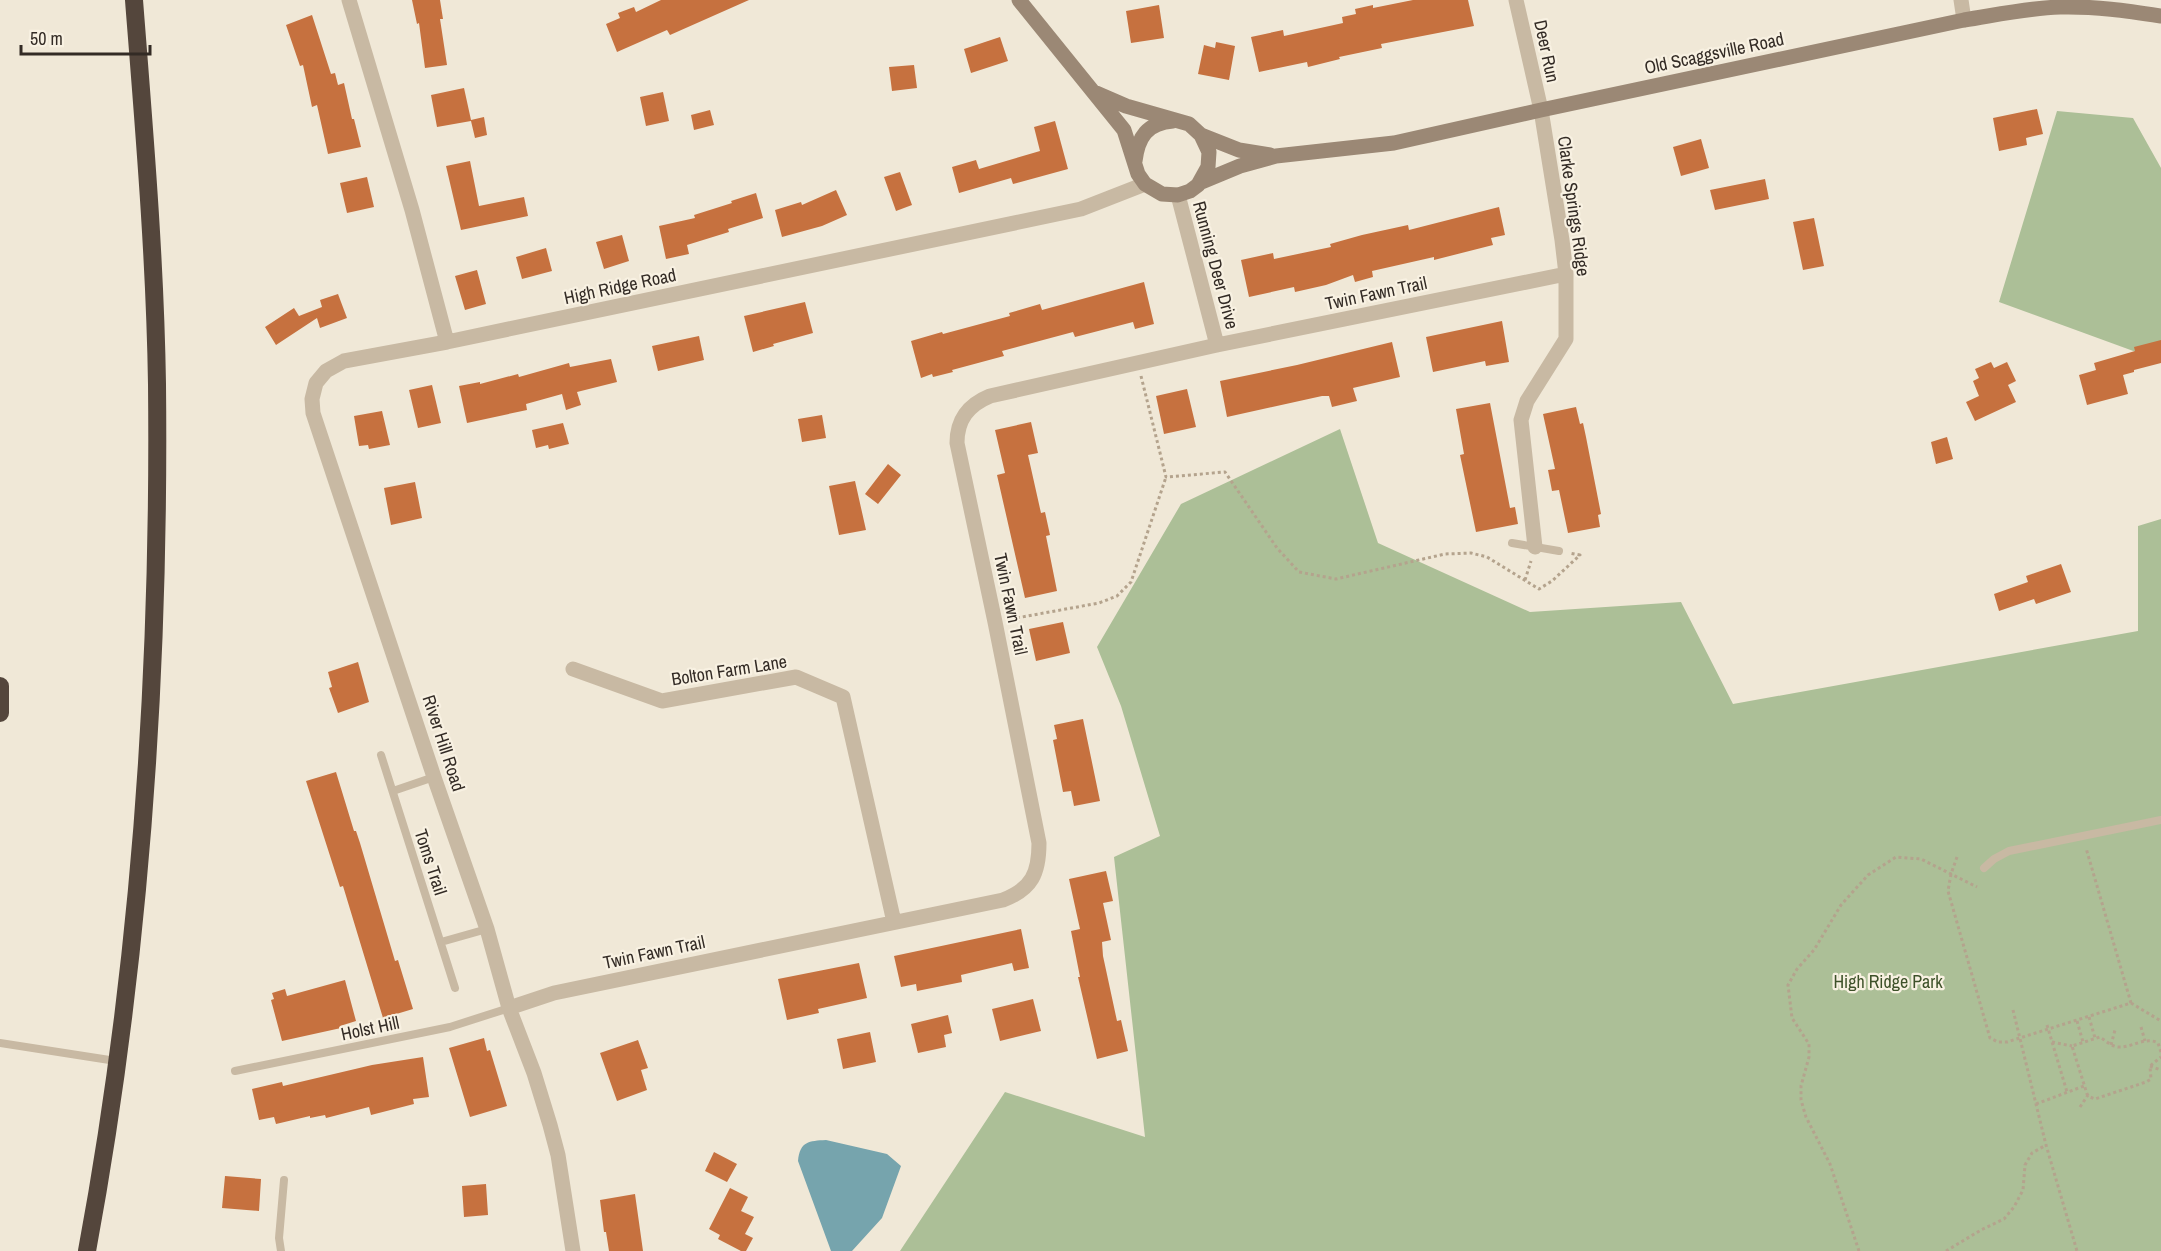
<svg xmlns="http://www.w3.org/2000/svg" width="2161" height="1251" viewBox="0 0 2161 1251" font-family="'Archivo Narrow',sans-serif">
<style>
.green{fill:#acbf97}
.water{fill:#76a4ad}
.building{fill:#c6713f}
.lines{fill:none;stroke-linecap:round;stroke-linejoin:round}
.path{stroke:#b4a38d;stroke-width:3;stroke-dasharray:3 3;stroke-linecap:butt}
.lane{stroke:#c8b9a3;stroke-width:8}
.street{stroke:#c8b9a3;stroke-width:15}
.secondary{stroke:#9b8875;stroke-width:15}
.highway{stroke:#54463c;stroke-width:18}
.labels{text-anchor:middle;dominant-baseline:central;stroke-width:4.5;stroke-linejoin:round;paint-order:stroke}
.street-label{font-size:18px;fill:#332b25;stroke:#f8f1e2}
.park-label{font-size:18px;fill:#3d5129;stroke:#f8f1e2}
</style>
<rect width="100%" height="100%" fill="#f0e8d7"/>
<path class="green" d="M2057 111 2133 118 2161 168V352L2147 356 1999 302Z
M1340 429 1378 543 1530 612 1681 602 1733 704 2138 631V526L2161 519V1251H900L1005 1092 1145 1137 1114 857 1160 836 1121 706 1097 647 1181 504Z"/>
<path class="water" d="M826 1140 887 1154 901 1166 882 1218 852 1251H831L798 1161C800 1141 809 1141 826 1140Z"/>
<path class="building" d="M412 0H440L443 19H440L447 65 425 68 419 23 417 24Z
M661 0H749L670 35 667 30 617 52 606 24 620 18 618 13 634 7 636 12Z
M1413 0H1468L1474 26 1381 44 1382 48 1339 57 1340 59 1308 67 1307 62 1259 72 1251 37 1283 30 1284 36 1343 23 1342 17 1356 14 1355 9 1373 5V8Z
M1159 5 1164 38 1131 43 1126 11Z
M312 15 331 74 335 73 338 85 344 83 352 119H354L361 147 328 154 317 105 312 107 303 65 300 66 286 25Z
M1000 37 1008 61 971 73 964 49Z
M1216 42 1235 46 1229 80 1198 74 1204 45 1215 48Z
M914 65 917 88 892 91 889 67Z
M464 88 471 120 484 117 487 135 475 138 471 121 437 127 431 95Z
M663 92 669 121 646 126 640 97Z
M2037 109 2043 134 2026 138 2027 145 1999 151 1993 118Z
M710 110 714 125 694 130 691 115Z
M1055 121 1068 169 1013 184 1011 178 959 193 952 167 976 160 979 169 1040 151 1034 127Z
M1701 139 1709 168 1681 176 1673 147Z
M470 161 479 206 524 197 528 216 461 230 446 166Z
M900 172 912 205 896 211 884 177Z
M367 177 374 207 347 213 340 183Z
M1765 179 1769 199 1715 210 1710 190Z
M836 190 847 215 822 226 782 237 775 210 801 202 802 205Z
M756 193 763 218 728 229 729 232 687 245 689 254 666 259 659 226 695 218 694 215 732 203 731 201Z
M1499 207 1505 235 1491 238 1493 245 1434 260V257L1372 271 1373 277 1355 282 1353 275 1326 285 1295 292 1294 287 1249 297 1241 260 1273 253 1274 259 1331 247 1330 244 1362 235 1408 225 1409 230Z
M1814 218 1824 266 1803 270 1793 222Z
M622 235 629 261 604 269 596 242Z
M546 248 552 271 522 279 516 257Z
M477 270 486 304 465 310 455 276Z
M1144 282 1154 324 1135 329 1133 322 1075 337 1073 332 1002 351 1004 356 952 370 953 372 933 377 932 374 921 378 911 341 942 332 943 334 1010 316 1009 313 1040 304 1042 310Z
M338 294 347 318 320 328 317 318 276 345 265 327 294 308 299 316 322 307 320 300Z
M805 302 813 333 773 344 774 346 753 352 744 316Z
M1502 321 1509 362 1486 366 1485 361 1433 372 1426 337Z
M699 336 704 360 658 371 652 346Z
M2161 340V363L2134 370V372L2123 375 2128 394 2087 405 2079 375 2096 370 2094 363 2135 351 2134 347Z
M1392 342 1400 377 1353 388 1357 401 1332 407 1329 396H1322L1227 417 1220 381 1297 365Z
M611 359 617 382 577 392 581 405 566 410 562 394 526 404 527 410 467 423 459 386 480 382V384L518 374 519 377 569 363 570 367Z
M1991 362 1994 368 2007 362 2016 381 2008 385 2016 402 1975 421 1966 402 1979 396 1973 381 1979 378 1975 369Z
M432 385 441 423 418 428 409 390Z
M1187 389 1196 427 1164 434 1156 396Z
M1490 403 1510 508 1515 507 1518 524 1476 532 1460 455 1464 454 1456 409Z
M1576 407 1580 424 1583 423 1586 437 1601 514 1598 515 1600 527 1568 533 1559 490 1552 491 1548 470 1555 469 1543 414Z
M382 411 390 445 369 449 368 445 359 446 354 416Z
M822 415 826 438 802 442 798 419Z
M1031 422 1038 453 1028 455 1041 513 1045 512 1050 535 1046 536 1057 591 1025 598 997 475 1005 473 995 430Z
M563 423 569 444 549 449 548 445 536 448 532 430Z
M1947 437 1953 459 1936 464 1931 442Z
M888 464 901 475 878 504 865 494Z
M855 481 866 530 839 535 829 486Z
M415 482 422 518 391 525 384 488Z
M2061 564 2071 592 2036 604 2034 599 1999 611 1994 594 2028 582 2026 576Z
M1063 622 1070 653 1036 661 1029 629Z
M358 662 369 702 338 713 329 688 332 687 328 672Z
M1083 719 1100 801 1074 806 1071 791 1063 792 1053 740 1057 739 1054 725Z
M336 772 354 831H356L360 843 395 961 398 960 413 1009 383 1018 343 886 340 887 306 781Z
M1106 871 1113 901 1103 903 1111 940 1102 942 1103 956 1117 1021 1121 1020 1128 1051 1097 1059 1078 977H1080L1071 931 1080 929 1069 879Z
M1021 929 1029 968 1014 971 1012 963 961 975 962 982 917 991 916 984 901 987 894 956Z
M859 963 867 998 818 1009 819 1013 787 1020 778 979Z
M345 980 356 1021 340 1026 341 1028 282 1041 271 1000 274 999 272 993 285 989 287 996Z
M1033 999 1041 1031 1000 1041 992 1009Z
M948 1015 952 1033 944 1035 946 1047 918 1053 911 1024Z
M870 1032 876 1062 843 1069 837 1039Z
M484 1038 487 1051 490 1050 507 1106 470 1117 449 1048Z
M638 1040 648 1068 641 1070 647 1090 617 1101 600 1053Z
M423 1057 429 1097 413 1099 414 1104 371 1115 369 1107 326 1118 325 1115 310 1118V1116L276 1124 274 1117 259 1120 252 1089 282 1082 283 1086 372 1065Z
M714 1152 737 1164 727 1182 705 1171Z
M225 1176 261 1179 259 1211 222 1208Z
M486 1184 488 1215 464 1217 462 1186Z
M730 1188 748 1197 741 1211 754 1217 745 1234 753 1238 746 1251H741L718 1239 720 1235 709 1229Z
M635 1194 643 1251H609L606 1232H604L600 1200Z"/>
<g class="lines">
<path class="path" d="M1141 376 1166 477 1225 472 1277 548 1299 572 1336 579 1445 554 1471 553 1487 557 1539 589 1552 581 1580 555 1569 553
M1525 580 1531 561
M1011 619 1099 603 1117 596 1131 582 1166 477
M1957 857 1951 874 1948 891 1990 1038 1998 1042H2007L2131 1003 2086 848
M2131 1003 2161 1021
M2013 1010 2046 1145 2077 1251
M2089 1017 2095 1038
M2077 1021 2083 1042
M2047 1025 2067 1092
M2141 1027 2145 1041
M2052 1042 2072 1046
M2111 1045 2115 1030
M2161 1052 2158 1043C2145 1036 2132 1048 2118 1047 2111 1046 2106 1041 2100 1037L2072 1046 2087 1094 2090 1097 2095 1099 2146 1082 2151 1079 2150 1066 2161 1057
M2150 1066 2161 1070
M2036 1104 2084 1086
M2080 1107 2088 1095
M1859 1251 1830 1164 1806 1117 1801 1100V1086L1809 1057V1044L1792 1018 1788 985 1797 969 1814 950 1841 905 1868 875 1896 857 1921 859 1977 887
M1946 1251 1981 1230 2004 1219 2014 1207 2023 1190 2025 1165 2032 1153 2046 1145"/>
<path class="lane" d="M1512 543 1559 551
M381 755 455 988
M393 791 434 777
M1984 868 1994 859 2009 851 2161 820
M441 942 487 929
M0 1043 116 1061
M235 1071 450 1027 509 1008
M281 1251 279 1238 284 1180"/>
<path class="street" d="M349 0 412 210 447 342 1081 209 1145 184
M1516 0 1541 110 1562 240 1566 274V339L1527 401 1521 420 1535 547
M1961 0 1964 20
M1178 195 1217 345
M447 342 344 361 326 371 316 383 312 399 313 413 434 777 487 929 509 1008 534 1073 550 1125 558 1155 573 1251
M573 669 662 701 796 677 843 697 894 922
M509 1008 554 993 1003 900C1032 889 1039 873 1039 843L995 622 957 443C957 420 968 405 990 396L1217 345 1566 274"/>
<path class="secondary" d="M1019 0 1124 130 1138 174 1145 184 1162 194 1178 195 1190 191 1198 185 1208 167 1209 152 1201 135 1189 124 1126 106 1096 93
M1201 135 1239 150 1270 155
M1135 161C1138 137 1147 123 1173 121
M1199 183 1240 166 1276 156 1394 143 1541 110 1964 20C1996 15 2028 8 2060 7 2094 6 2128 11 2161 16"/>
<path class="highway" d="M0 686V713
M87 1251C140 966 160 674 157 384 155 256 144 128 134 0"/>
</g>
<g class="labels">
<g class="street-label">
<text transform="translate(1547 51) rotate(78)">Deer Run</text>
<text transform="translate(1714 53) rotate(-12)">Old Scaggsville Road</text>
<text transform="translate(1574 206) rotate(82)">Clarke Springs Ridge</text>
<text transform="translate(1216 265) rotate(75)">Running Deer Drive</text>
<text transform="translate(620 286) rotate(-12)">High Ridge Road</text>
<text transform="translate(1376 293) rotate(-12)">Twin Fawn Trail</text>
<text transform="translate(1011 604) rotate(78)">Twin Fawn Trail</text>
<text transform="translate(729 670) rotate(-9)">Bolton Farm Lane</text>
<text transform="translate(444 743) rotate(72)">River Hill Road</text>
<text transform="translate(431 862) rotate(72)">Toms Trail</text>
<text transform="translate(654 952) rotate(-12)">Twin Fawn Trail</text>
<text transform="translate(370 1028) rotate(-12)">Holst Hill</text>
</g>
<g class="park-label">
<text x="1888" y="981">High Ridge Park</text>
</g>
</g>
<path d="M21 45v9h129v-9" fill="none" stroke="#332b25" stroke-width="3"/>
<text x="30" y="45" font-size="18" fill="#332b25" stroke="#f8f1e2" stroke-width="4.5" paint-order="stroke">50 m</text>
</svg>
